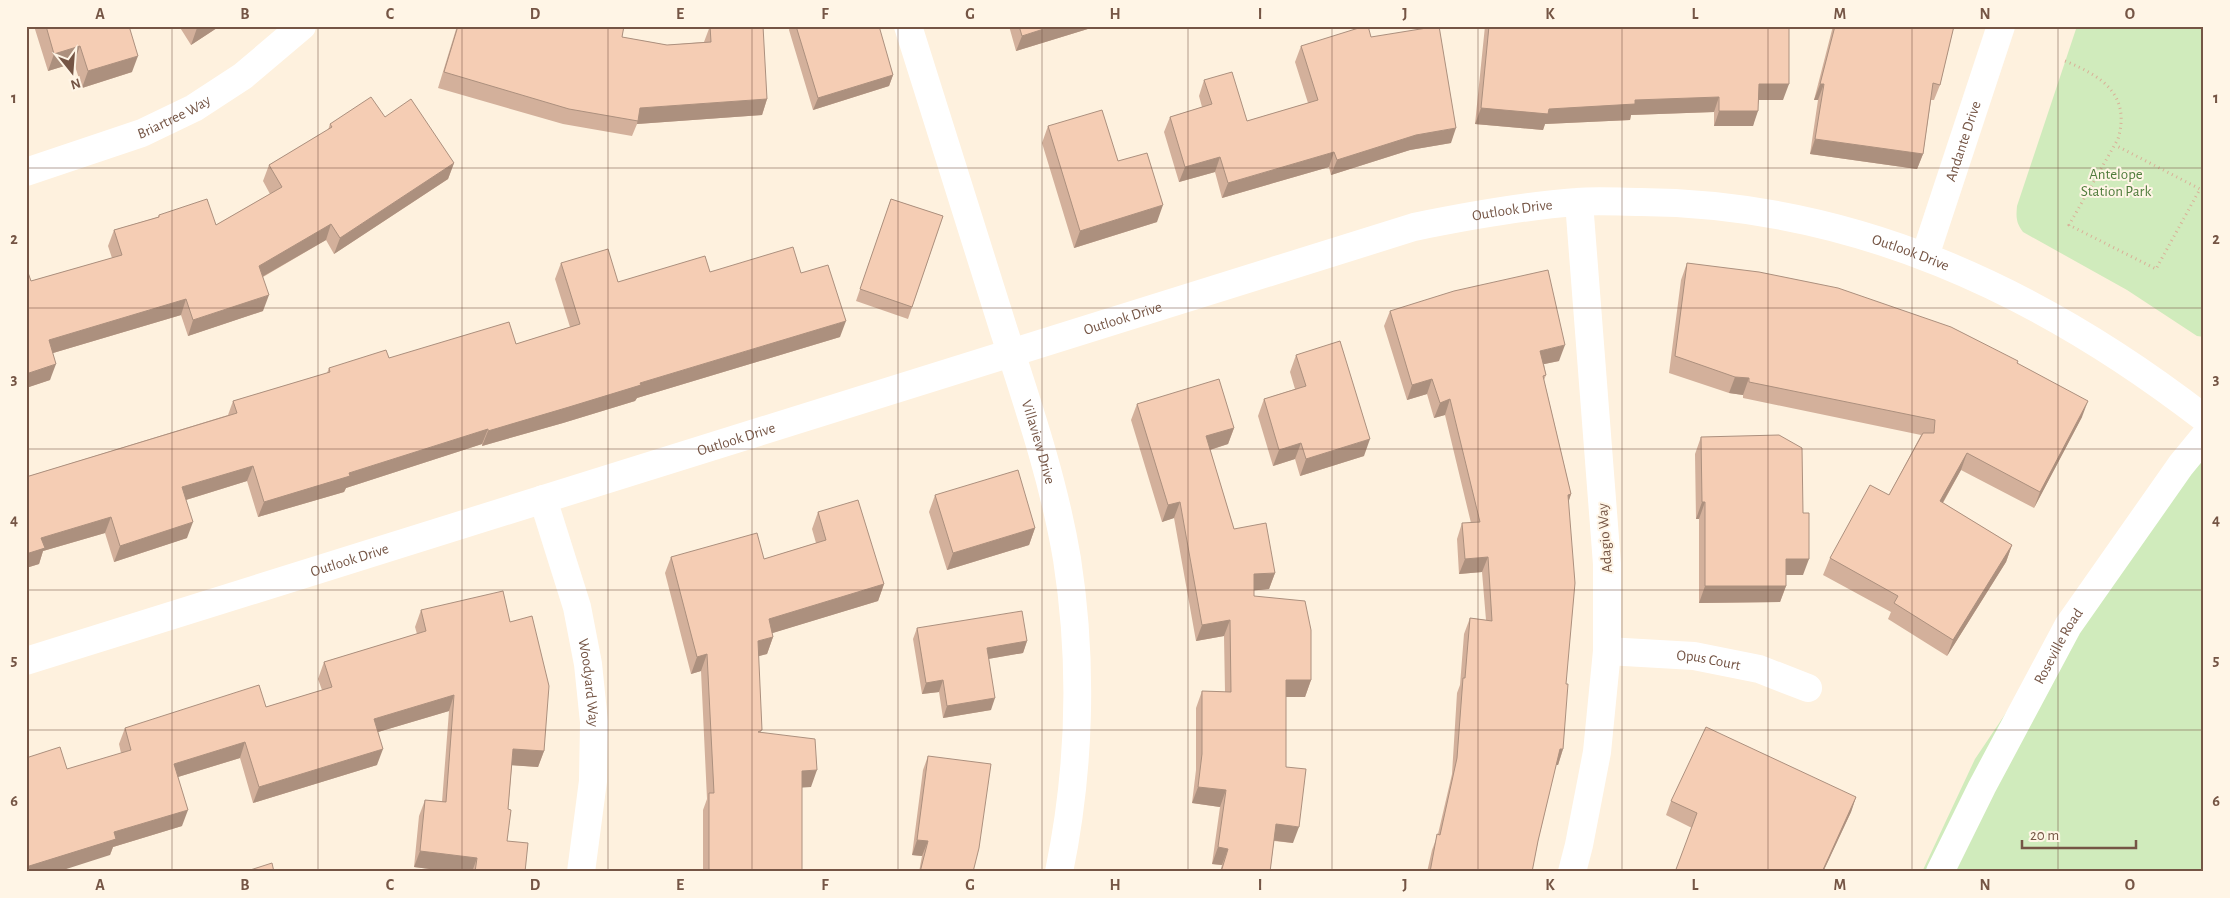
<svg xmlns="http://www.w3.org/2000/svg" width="2230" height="898" viewBox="0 0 2230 898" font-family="'Alegreya Sans',sans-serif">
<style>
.green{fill:#d0ebbc}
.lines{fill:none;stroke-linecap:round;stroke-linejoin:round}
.path{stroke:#d9b098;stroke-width:3;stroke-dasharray:1 4;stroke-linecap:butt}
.street{stroke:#fff;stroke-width:28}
.secondary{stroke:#fff;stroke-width:28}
.wall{fill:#d3b09b}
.shaded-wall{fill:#ac907e}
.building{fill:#f5cdb4;stroke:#ac907e}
.grid{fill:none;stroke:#755545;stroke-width:1;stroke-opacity:0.55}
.labels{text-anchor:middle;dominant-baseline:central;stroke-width:4;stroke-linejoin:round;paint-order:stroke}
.street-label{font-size:15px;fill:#755545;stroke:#fff5e6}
.park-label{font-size:15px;fill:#507c3c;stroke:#fff5e6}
.neatline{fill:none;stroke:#755545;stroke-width:2}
.grid-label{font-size:16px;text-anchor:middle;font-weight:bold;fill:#755545}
</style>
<rect width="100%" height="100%" fill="#fef1de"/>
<path class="green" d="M2077 26H2204V337L2197 336 2127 290 2023 232C2016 223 2016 217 2017 206Z
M2204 432V872H1922L1975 759 2178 457Z"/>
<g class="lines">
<path class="path" d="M2065 61C2102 76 2131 95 2118 139L2069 225 2156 269 2200 189 2115 145"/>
<g class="street">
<path id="s1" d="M908 26C940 128 972 229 1004 331 1028 405 1054 481 1067 559 1083 662 1080 770 1059 872"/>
<path id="s2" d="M26 172 142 133 194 108 243 76 302 26"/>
<path id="s3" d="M1925 256 2001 26"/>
<path id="s4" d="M543 499 577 607 588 664 594 722 593 781 581 872"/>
<path id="s5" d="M1607 651 1694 656 1759 669 1808 688"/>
<path id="s6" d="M26 661 1414 227C1468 216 1522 206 1577 202 1598 200 1620 202 1641 202 1854 204 2038 290 2204 418"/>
<path d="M1572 872 1579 845 1597 752 1607 651V564L1579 202"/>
</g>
<path class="secondary" id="s7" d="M1940 872 1982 787 2068 626 2181 465 2204 437"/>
</g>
<path class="wall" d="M34 26H129L132 72 82 88 74 63 48 71Z
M179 26H220L191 45Z
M457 26H624L622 37 667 45 704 42 710 26 767 99 762 115 637 124 632 136 563 124 438 88Z
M790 26H852L893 75 889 86 813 110 789 30Z
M1009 26H1091V28L1016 51Z
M1485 26H1789L1783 100H1759L1753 126H1714V112L1631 115 1630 120 1545 124 1543 130 1475 124Z
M1833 26H1954L1940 85 1934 100H1931L1923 154 1917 169 1810 154 1818 100H1814Z
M1371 37 1451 143 1410 150 1331 175 1329 167 1222 198 1215 172 1179 182 1164 132 1170 117 1202 107 1199 96 1204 80 1247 121 1308 103 1295 62 1301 46Z
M385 117 454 163 448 179 334 254 326 240 263 277V311L188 336 181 315 53 353 50 380 26 388V267L31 281 112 258 108 246 114 230 158 217 159 215 216 225 270 194 263 181 269 165 328 130 330 124Z
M1048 126 1118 161 1157 222 1074 248 1042 143Z
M891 199 943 216 908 319 856 301Z
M561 263 618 282 710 272 801 273 840 337 637 398 635 401 563 423 482 446V444L346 488 344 492 258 517 247 481 186 500 187 538 114 562 105 533 43 551 39 564 26 568V477L228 415 233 401 327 373 329 368 389 358 516 344 570 327 555 279Z
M1687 263 2017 363 2082 417 2034 508 1961 470 1943 503 2012 545 2006 562 1947 656 1888 619 1891 612 1823 575 1830 558 1889 495 1921 435 1743 398V395L1729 393 1669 373 1681 280Z
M1390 311 1559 361 1544 364 1546 375 1544 380 1571 494 1568 502 1566 684 1563 749 1558 765H1556L1538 841 1532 872H1427L1432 850 1438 834 1452 774 1457 693 1460 685 1464 634 1470 618 1486 620 1482 572 1459 574 1457 539 1462 523H1471L1445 415 1434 418 1427 394 1407 400 1384 326Z
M1296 355 1364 456 1300 476 1295 459 1273 466 1258 416 1264 399 1295 389 1290 372Z
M1137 404 1234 428 1228 444 1210 450 1234 529 1275 573 1269 589 1254 590V596L1311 680 1305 697H1286V767L1293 843 1274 841 1270 872H1220L1222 865 1212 864 1220 807 1192 803 1196 770V708L1202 691 1225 692 1224 636 1196 641 1174 518 1162 522 1131 420Z
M1701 437 1803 575H1786V586L1780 602 1699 603V519H1696L1695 454Z
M935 495 1035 528 1029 545 947 570 929 512Z
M818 512 884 584 878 601 772 633 773 637 767 654 758 656 761 732 811 787H802V872H703V810L707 799 701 671 691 674 665 573 671 557 764 559 816 543 812 529Z
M421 610 510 622 544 751 538 767 512 765 508 809 507 841 525 872H453L414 867 419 816 425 800 442 802 449 711 378 732 377 765 253 803 240 758 178 777 182 826 113 847 110 855 121 753 119 744 125 728 266 707 322 690 318 679 324 662 417 634 415 627Z
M917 628 1027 641 1023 653 988 659 991 710 943 718 939 692 922 694 913 639Z
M928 756 973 872H919L922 856 912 855 923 770Z
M1856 797 1851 812 1823 872H1675L1692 828 1666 815 1671 801Z"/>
<path class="shaded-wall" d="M200 26H220L191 45 197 28Z
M1053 26H1091V28L1016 51 1022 36Z
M80 46 74 63 48 71 54 54Z
M138 56 132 72 82 88 88 71Z
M893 75 889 86 813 110 818 98Z
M1759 84H1789L1783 100H1753Z
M1820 84H1824L1818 100H1814Z
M1719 97 1714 112 1631 115 1630 120 1545 124 1543 130 1475 124 1481 108 1549 109 1635 100Z
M767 99 762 115 637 124 640 108Z
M1719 111H1758L1753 126H1714Z
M1456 128 1451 143 1410 150 1331 175 1337 160 1416 135Z
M1815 139 1923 154 1917 169 1810 154Z
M1334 152 1329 167 1222 198 1228 183Z
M1220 157 1215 172 1179 182 1185 167Z
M454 163 448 179 334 254 340 238Z
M1163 205 1157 222 1074 248 1080 231Z
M331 224 326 240 253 282 259 266Z
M269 295 263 311 188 336 193 320Z
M186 299 181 315 43 356 49 340Z
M846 321 840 337 637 398 635 401 563 423 482 446 488 431 640 383Z
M1565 345 1559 361 1535 366 1540 351Z
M56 364 50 380 26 388V374Z
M1735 377 1749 378 1743 395 1729 393Z
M1432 379 1427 394 1407 400 1412 385Z
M1450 399 1445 415 1434 418 1440 403Z
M2088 401 2082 417 2034 508 2040 492Z
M1234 428 1228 444 1200 453 1206 436Z
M488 429 482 444 346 488 344 492 258 517 264 502 349 473Z
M1370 439 1364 456 1300 476 1306 459Z
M1301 443 1295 459 1273 466 1279 450Z
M1967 453 1961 470 1934 518 1940 501Z
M253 466 247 481 176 503 182 487Z
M1571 494 1566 510 1568 495Z
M1180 502 1174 518 1162 522 1168 505Z
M1702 502H1705L1699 519H1696Z
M111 517 105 533 43 551 39 564 26 568V554L41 538Z
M193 522 187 538 114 562 120 546Z
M1035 528 1029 545 947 570 953 553Z
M2012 545 2006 562 1947 656 1953 640Z
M1488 557 1482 572 1459 574 1465 559Z
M1786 559H1809L1803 575H1780Z
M1275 573 1269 589 1248 591 1254 574Z
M884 584 878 601 763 636 769 619Z
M1705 586H1786L1780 602 1699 603Z
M1230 620 1224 636 1196 641 1202 625Z
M773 637 767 654 752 658 758 641Z
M1027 641 1023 653 982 660 987 648Z
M707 654 701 671 691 674 697 657Z
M943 680 939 692 922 694 926 683Z
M1286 680H1311L1305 697H1280Z
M454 695 449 711 368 735 374 719Z
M995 698 991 710 943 718 947 706Z
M245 742 240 758 168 780 174 764Z
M383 749 377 765 253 803 259 787Z
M513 749 544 751 538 767 507 765Z
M1560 749H1563L1558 765H1555Z
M817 770 811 787 796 788 802 771Z
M1198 787 1226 790 1220 807 1192 803Z
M1856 797 1851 812 1823 872H1822Z
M188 810 182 826 113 847 110 855 57 872H26V867L114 832Z
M1276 824 1299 827 1293 843 1270 840Z
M917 840 928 841 922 856 912 855Z
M1218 847 1228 849 1222 865 1212 864Z
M420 851 477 858 472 872H453L414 867Z"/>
<path class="building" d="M46 26H129L138 56 88 71 80 46 54 54Z
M458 26H624L622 37 667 45 711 42 710 26H763L767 99 640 108 638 121 569 109 444 72Z
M796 26H879L893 75 818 98Z
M1019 26H1053L1022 36Z
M1365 26H1368L1371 37 1439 26 1456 128 1416 135 1337 160 1334 152 1228 183 1220 157 1185 167 1170 117 1212 104 1204 80 1232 72 1247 121 1318 100 1301 46Z
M1489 26H1789V84H1759L1758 111H1719V97L1635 100V104L1549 109 1548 114 1481 108Z
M1835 26H1954L1940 85 1933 83 1923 154 1815 139 1824 84H1820Z
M371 97 385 117 411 99 454 163 340 238 331 224 259 266 269 295 193 320 186 299 49 340 56 364 26 374V267L31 281 122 255 114 230 159 217V215L207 199 216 225 282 187 269 165 332 127 330 124Z
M1102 110 1118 161 1147 153 1163 205 1080 231 1048 126Z
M891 199 943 216 912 307 860 289Z
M793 247 801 273 828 265 846 321 640 383 641 385 569 407 488 431V429L349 473 350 476 264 502 253 466 182 487 193 522 120 546 111 517 41 538 45 548 26 554V477L237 413 233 401 330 372 329 368 386 350 389 358 509 322 516 344 580 324 561 263 608 249 618 282 705 256 710 272Z
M1687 263 1759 272 1838 288 1951 327 2018 361 2017 363 2088 401 2040 492 1967 453 1940 501 2012 545 1953 640 1894 603 1898 596 1830 558 1870 485 1889 495 1923 433H1934L1935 420 1749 382V378L1735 377 1675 356Z
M1548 270 1565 345 1540 351 1546 375 1543 376 1571 494 1568 495 1575 583 1566 684H1568L1563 749H1560L1538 841 1532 872H1430L1437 834 1440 835 1457 758 1463 678H1465L1470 618 1492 621 1488 557 1465 559 1462 523 1480 522 1450 399 1440 403 1432 379 1412 385 1390 311 1454 291Z
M1340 341 1370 439 1306 459 1301 443 1279 450 1264 399 1306 386 1296 355Z
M1219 379 1234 428 1206 436 1234 529 1266 523 1275 573 1254 574V596L1305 601 1311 630V680H1286V767L1306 769 1299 827 1276 824 1270 872H1221L1228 849 1218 847 1226 790 1198 787 1202 754V691L1231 692 1230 620 1202 625 1180 502 1168 505 1137 404Z
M1779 435 1802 448 1803 513H1809V559H1786V586H1705V502H1702L1701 437Z
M1018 470 1035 528 953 553 935 495Z
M858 500 884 584 769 619 773 637 758 641 762 730 758 732 815 739 817 770 802 771V872H709V793H714L707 654 697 657 671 557 757 533 764 559 826 540 818 512Z
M503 591 510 622 532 616 549 686 544 751 513 749 508 809 511 810 507 841 528 843 525 872H475L477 858 420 851 425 800 446 802 454 695 374 719 383 749 259 787 245 742 174 764 188 810 114 832 116 839 26 867V758L60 747 67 769 131 750 125 728 259 685 266 707 332 687 324 662 426 631 421 610Z
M1022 611 1027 641 987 648 995 698 947 706 943 680 926 683 917 628Z
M1706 727 1856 797 1822 872H1675L1697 813 1671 801Z
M928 756 991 764 979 848 973 872H920L928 841 917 840Z
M272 863 274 872H244Z"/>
<path class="grid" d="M172 26V872M318 26V872M462 26V872M608 26V872M752 26V872M898 26V872M1042 26V872M1188 26V872M1332 26V872M1478 26V872M1622 26V872M1768 26V872M1912 26V872M2058 26V872M26 168H2204M26 308H2204M26 449H2204M26 590H2204M26 730H2204"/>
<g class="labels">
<g class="street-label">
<text stroke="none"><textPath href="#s2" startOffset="158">Briartree Way</textPath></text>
<text stroke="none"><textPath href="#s3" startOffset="121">Andante Drive</textPath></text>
<text stroke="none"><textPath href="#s6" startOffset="1554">Outlook Drive</textPath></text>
<text stroke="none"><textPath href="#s6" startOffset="1959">Outlook Drive</textPath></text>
<text stroke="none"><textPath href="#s6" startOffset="1149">Outlook Drive</textPath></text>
<text stroke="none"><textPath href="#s6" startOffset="744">Outlook Drive</textPath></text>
<text stroke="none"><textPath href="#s1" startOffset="436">Villaview Drive</textPath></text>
<text transform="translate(1605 538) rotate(-94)">Adagio Way</text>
<text stroke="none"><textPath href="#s6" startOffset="339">Outlook Drive</textPath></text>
<text stroke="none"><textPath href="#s7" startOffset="255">Roseville Road</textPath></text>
<text stroke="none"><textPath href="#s5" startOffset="102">Opus Court</textPath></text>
<text stroke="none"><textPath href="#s4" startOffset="190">Woodyard Way</textPath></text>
</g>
<g class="park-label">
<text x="2116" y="174">Antelope<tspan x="2116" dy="17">Station Park</tspan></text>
</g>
</g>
<rect width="2230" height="898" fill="none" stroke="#fff5e6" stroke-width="55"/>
<g transform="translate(72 72) rotate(163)" stroke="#fff5e6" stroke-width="4" paint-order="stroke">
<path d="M0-4L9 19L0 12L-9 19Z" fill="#755545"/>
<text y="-8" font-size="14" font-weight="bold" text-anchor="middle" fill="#755545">N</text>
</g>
<path d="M2022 840v8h114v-8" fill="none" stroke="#755545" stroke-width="2.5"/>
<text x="2030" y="840" font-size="15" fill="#755545" stroke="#fff5e6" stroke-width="4" paint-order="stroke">20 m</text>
<rect x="28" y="28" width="2174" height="842" class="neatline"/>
<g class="grid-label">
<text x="100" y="19">A</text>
<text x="245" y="19">B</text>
<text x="390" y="19">C</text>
<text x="535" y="19">D</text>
<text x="680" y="19">E</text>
<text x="825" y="19">F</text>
<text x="970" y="19">G</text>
<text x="1115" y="19">H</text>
<text x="1260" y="19">I</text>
<text x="1405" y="19">J</text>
<text x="1550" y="19">K</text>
<text x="1695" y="19">L</text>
<text x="1840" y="19">M</text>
<text x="1985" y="19">N</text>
<text x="2130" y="19">O</text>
<text x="14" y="103">1</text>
<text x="2216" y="103">1</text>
<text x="14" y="244">2</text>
<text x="2216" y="244">2</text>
<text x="14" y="384">3</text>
<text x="2216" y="384">3</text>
<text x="14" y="525">4</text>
<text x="2216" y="525">4</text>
<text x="14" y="665">5</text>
<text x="2216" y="665">5</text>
<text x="14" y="806">6</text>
<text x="2216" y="806">6</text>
<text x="100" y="890">A</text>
<text x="245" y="890">B</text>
<text x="390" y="890">C</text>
<text x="535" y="890">D</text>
<text x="680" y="890">E</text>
<text x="825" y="890">F</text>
<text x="970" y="890">G</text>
<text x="1115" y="890">H</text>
<text x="1260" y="890">I</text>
<text x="1405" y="890">J</text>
<text x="1550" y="890">K</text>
<text x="1695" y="890">L</text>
<text x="1840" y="890">M</text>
<text x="1985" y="890">N</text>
<text x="2130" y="890">O</text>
</g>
</svg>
